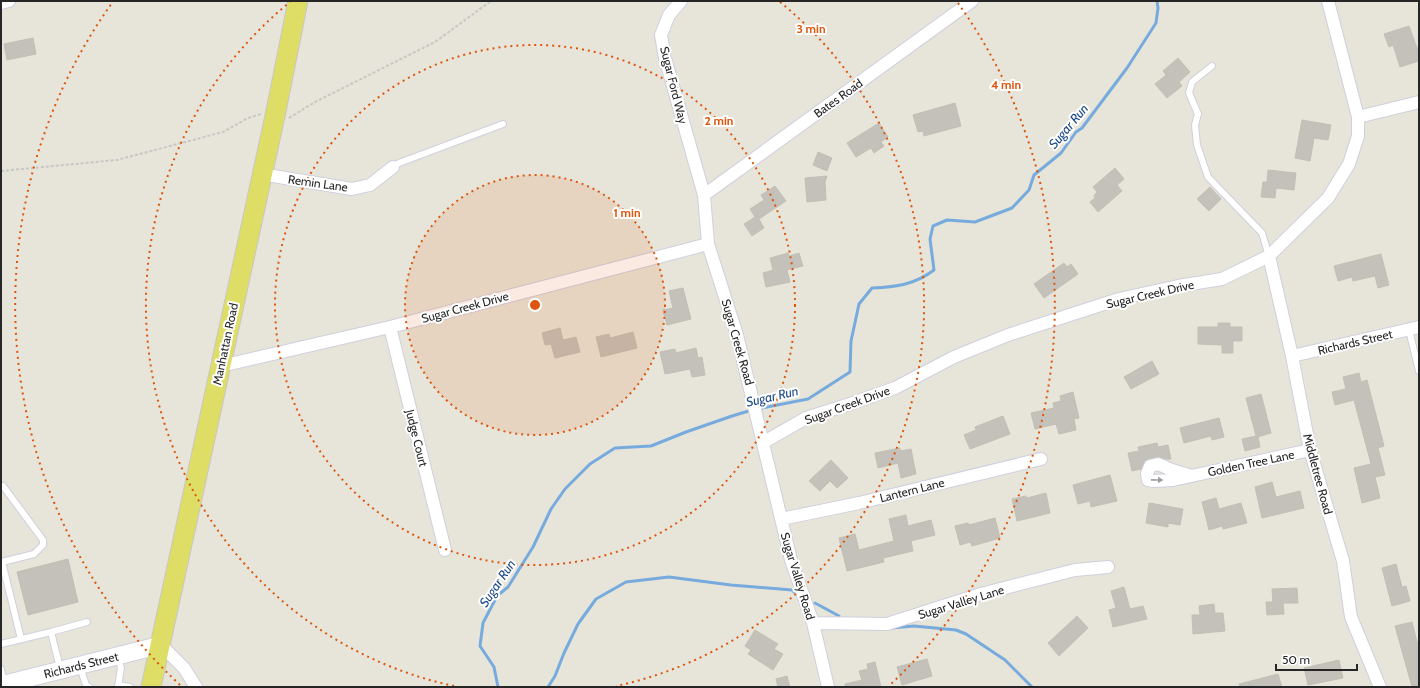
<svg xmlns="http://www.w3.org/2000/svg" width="1420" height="688" viewBox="0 0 1420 688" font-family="Cabin,sans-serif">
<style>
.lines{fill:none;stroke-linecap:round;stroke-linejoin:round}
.stream{stroke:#77abde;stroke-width:3}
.building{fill:#c3c1b9;stroke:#c2c0b4}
.lane-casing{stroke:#cfcfde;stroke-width:8}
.street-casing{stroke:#cfcfde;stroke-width:14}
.secondary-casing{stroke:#cfcfde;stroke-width:19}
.primary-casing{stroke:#c7c7c7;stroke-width:21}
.path{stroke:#c7c7c7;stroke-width:2;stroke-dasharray:3 2;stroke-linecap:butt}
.lane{stroke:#fff;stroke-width:6}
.street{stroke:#fff;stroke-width:12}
.secondary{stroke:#fff;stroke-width:17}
.primary{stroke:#dede67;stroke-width:19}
.oneway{fill:#9d9d9d}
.ring{fill:none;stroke:#de560d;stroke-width:2;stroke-dasharray:2 4}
.labels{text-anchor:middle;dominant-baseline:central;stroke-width:4;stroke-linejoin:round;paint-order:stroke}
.street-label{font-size:12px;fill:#262626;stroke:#fff}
.water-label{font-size:13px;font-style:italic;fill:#1c4985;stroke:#fff}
.centre{fill:#de560d;stroke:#fff;stroke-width:2}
.ring-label{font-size:12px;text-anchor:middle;font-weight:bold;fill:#de560d;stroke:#fff;stroke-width:4;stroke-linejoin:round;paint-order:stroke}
</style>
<rect width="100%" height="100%" fill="#e7e5d9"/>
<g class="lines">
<path class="stream" d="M757 409 808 399 850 372 851 341 859 304 872 288C896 287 914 285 934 270L930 239 933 226 947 220 975 222 1012 208 1029 190 1034 175 1061 153 1076 132 1082 128 1127 68 1156 23 1158 8 1157 1
M815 603 839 616
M891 628 914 626 956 630 966 634 1005 660 1032 687
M498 687 494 667 480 646 483 623 497 596 508 587 533 547 551 509 565 489 590 464 615 448 651 446 686 432 732 416 752 410
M548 687 555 676 564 653 578 624 596 599 626 582 669 577 731 585 792 590 794 592"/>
</g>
<path class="building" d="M1409 26 1417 48H1419V61L1400 67 1393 45 1389 47 1384 34Z
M33 38 36 54 7 60 4 44Z
M1178 58 1190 72 1179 82 1182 86 1167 98 1155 84 1166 75 1163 71Z
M955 103 961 126 924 136 923 131 918 132 913 115Z
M1302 120 1331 125 1328 140 1314 138 1310 161 1295 158Z
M879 123 888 137 881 142 884 146 874 153 871 148 856 157 847 143Z
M818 152 832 158 827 171 813 165Z
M1115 168 1124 179 1117 185 1122 191 1098 212 1090 202 1095 198 1094 196 1097 192 1093 187Z
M1268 170 1296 173 1294 190 1276 188 1275 198 1261 197 1263 182H1267Z
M827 176 825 182 826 200 807 202 805 178Z
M775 186 786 201 759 219 764 228 752 236 744 224 755 217 750 209 764 200 761 195Z
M1210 187 1221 199 1209 211 1197 199Z
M788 253 789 256 799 253 803 266 787 270 790 282 766 287 763 273 773 270 770 258Z
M1381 254 1389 285 1378 288 1375 276 1353 281 1352 277 1338 281 1334 266Z
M1064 263 1067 267 1071 264 1078 274 1044 298 1034 284Z
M683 288 691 319 667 325 663 310 673 308 669 291Z
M1218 323H1230V327H1242V341H1233V353H1222V345L1198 344V327H1218Z
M560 328 563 340 576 337 580 352 555 358 551 344 545 345 542 333Z
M633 332 637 348 601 357 596 337 609 334 610 338Z
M696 348 698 358 702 357 705 375 692 377 690 369 665 374 660 352 675 349 676 353Z
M1152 361 1159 374 1131 389 1124 377Z
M1359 373 1361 382 1367 380 1384 446 1378 448 1385 475 1375 477 1380 498 1362 503 1354 468 1371 464 1354 400 1335 405 1332 392 1346 389 1343 377Z
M1073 392 1079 418 1074 419 1076 430 1059 434 1056 424 1035 429 1031 413 1054 408 1053 403 1061 401 1060 396Z
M1261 394 1271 433 1258 437 1260 447 1245 451 1242 439 1256 436 1246 398Z
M1003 416 1010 434 970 449 964 435 976 430 975 427Z
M1219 418 1224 437 1212 440 1211 436 1184 443 1180 428Z
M1157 443 1158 447 1168 445 1171 459H1166L1157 457 1148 459 1145 461 1141 469 1132 471 1128 453 1139 451 1138 447Z
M900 448V451L911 449 916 474 901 478 898 463 878 468 875 453Z
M831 460 848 478 837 488 830 481 820 491 809 481Z
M1110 475 1117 501 1091 507 1090 501 1078 504 1073 485Z
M1272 482 1276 497 1300 491 1304 508 1262 518 1255 487Z
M1046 493 1050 513 1017 521 1012 499 1026 496 1027 498Z
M1216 498 1219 509 1241 503 1247 523 1223 529 1222 526 1209 530 1202 502Z
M1149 503 1183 509 1180 525 1168 523V527L1146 523Z
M906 515 908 526 931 520 935 535 911 541 913 551 883 558 884 562 847 571 839 538 855 534 859 550 894 541 889 519Z
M995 518 1000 538 972 546 970 542 960 545 955 526 968 523 969 525Z
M68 559 78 602 28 615 17 572Z
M1396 564 1402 587 1406 586 1410 601 1392 606 1382 568Z
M1124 587 1130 609 1143 606 1147 619 1113 627 1109 610 1116 608 1111 591Z
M1297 588 1298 603H1283L1284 614 1267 615 1266 602H1273L1272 589Z
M1214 604 1215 613H1223L1225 631 1193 634 1192 615H1200L1199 606Z
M1077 616 1088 628 1059 656 1048 643Z
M1412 622 1417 642H1419V687H1412L1395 626Z
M755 630 778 644 774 649 783 654 773 670 748 654 751 650 745 646Z
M927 659 932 676 902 685 897 667Z
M1339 660 1343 678 1308 685 1304 668Z
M875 662 881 687H845V684L862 680 859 671 868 669 867 664Z
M1278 674 1282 687H1240L1239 684Z
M787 676 790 687H778L776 679Z"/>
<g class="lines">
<g class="lane-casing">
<path id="lane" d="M1212 66 1192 82 1189 93 1198 114 1195 125 1197 145 1208 177 1262 233 1269 256
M393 167 399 163 503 124
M1409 330 1419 371
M1 486H3L43 540V545L34 554 2 562 21 639
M1 644 51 632
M118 657 121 668 118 687
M80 667 86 685 89 687
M60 668 51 632 87 622
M1 669 4 683
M118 685 130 687"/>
</g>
<g class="street-casing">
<path id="street" d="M681 1 669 15 661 35 665 58 704 195 708 244 737 335 791 560 813 623 828 687
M1 3 9 1
M1358 117 1419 102
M261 174 352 189 370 185 393 167
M704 195 972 1
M1269 256 1292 356 1310 450 1343 561 1351 617 1380 687
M390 327 445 550
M1292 356 1419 327
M221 366 390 327 708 244
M764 442 806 418 850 404 895 388 954 357 1008 335 1119 299 1178 286 1222 279 1269 256 1328 198 1349 164 1358 136V117L1328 1
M1192 476 1172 470 1158 464 1150 466 1147 474 1148 480 1153 481 1173 480 1310 450
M781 519 859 503 1041 459
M813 623 887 624 981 594 1075 570 1108 567
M161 645 184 668 196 687"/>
</g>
<g class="secondary-casing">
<path id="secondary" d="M1 685 161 645"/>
</g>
<g class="primary-casing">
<path id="primary" d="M151 687 275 116 298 1"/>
</g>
<path class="path" d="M289 118 315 102 435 42 491 1
M1 171 117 160 223 132 248 118 261 114"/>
<use href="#lane" class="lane"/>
<use href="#street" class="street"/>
<use href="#secondary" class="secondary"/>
<use href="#primary" class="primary"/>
</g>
<defs><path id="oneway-solid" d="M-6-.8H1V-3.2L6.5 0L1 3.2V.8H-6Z"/></defs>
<use class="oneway" href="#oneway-solid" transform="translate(1157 480) rotate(1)"/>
<circle cx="535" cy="305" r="130" fill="#de560d" fill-opacity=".12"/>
<g class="ring">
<circle cx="535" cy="305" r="130"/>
<circle cx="535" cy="305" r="260"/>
<path d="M454 686A390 390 0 0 1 290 2M780 2A390 390 0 0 1 616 686"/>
<path d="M180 685A520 520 0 0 1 112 3M958 3A520 520 0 0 1 890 685"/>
</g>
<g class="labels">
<g class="street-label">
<text transform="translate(674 85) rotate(76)">Sugar Ford Way</text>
<text transform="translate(838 98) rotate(-36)">Bates Road</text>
<text transform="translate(318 183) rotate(8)">Remin Lane</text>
<text transform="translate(1150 294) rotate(-13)">Sugar Creek Drive</text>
<text transform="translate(465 307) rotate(-15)">Sugar Creek Drive</text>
<text transform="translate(738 342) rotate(74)">Sugar Creek Road</text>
<text transform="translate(1355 342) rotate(-13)">Richards Street</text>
<text transform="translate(225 344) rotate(-78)">Manhattan Road</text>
<text transform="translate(847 405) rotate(-20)">Sugar Creek Drive</text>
<text transform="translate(417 438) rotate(76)">Judge Court</text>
<text transform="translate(1251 463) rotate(-12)">Golden Tree Lane</text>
<text transform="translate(1318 474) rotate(75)">Middletree Road</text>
<text transform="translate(912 490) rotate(-14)">Lantern Lane</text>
<text transform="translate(798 576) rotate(73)">Sugar Valley Road</text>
<text transform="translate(961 602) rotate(-17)">Sugar Valley Lane</text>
<text transform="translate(81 665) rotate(-14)">Richards Street</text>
</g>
<g class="water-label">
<text transform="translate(1068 126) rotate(-50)">Sugar Run</text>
<text transform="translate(772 396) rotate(-13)">Sugar Run</text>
<text transform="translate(497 583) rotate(-56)">Sugar Run</text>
</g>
</g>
<circle cx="535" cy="305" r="6" class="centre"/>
<g class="ring-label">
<text x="811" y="33">3 min</text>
<text x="1006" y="89">4 min</text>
<text x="719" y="125">2 min</text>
<text x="627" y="217">1 min</text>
</g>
<rect width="1420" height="688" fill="none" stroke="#262626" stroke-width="4"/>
<path d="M1276 664v6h81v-6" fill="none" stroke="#262626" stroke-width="2"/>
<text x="1282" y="664" font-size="12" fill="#262626" stroke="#ffffff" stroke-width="3" paint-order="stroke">50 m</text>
</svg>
